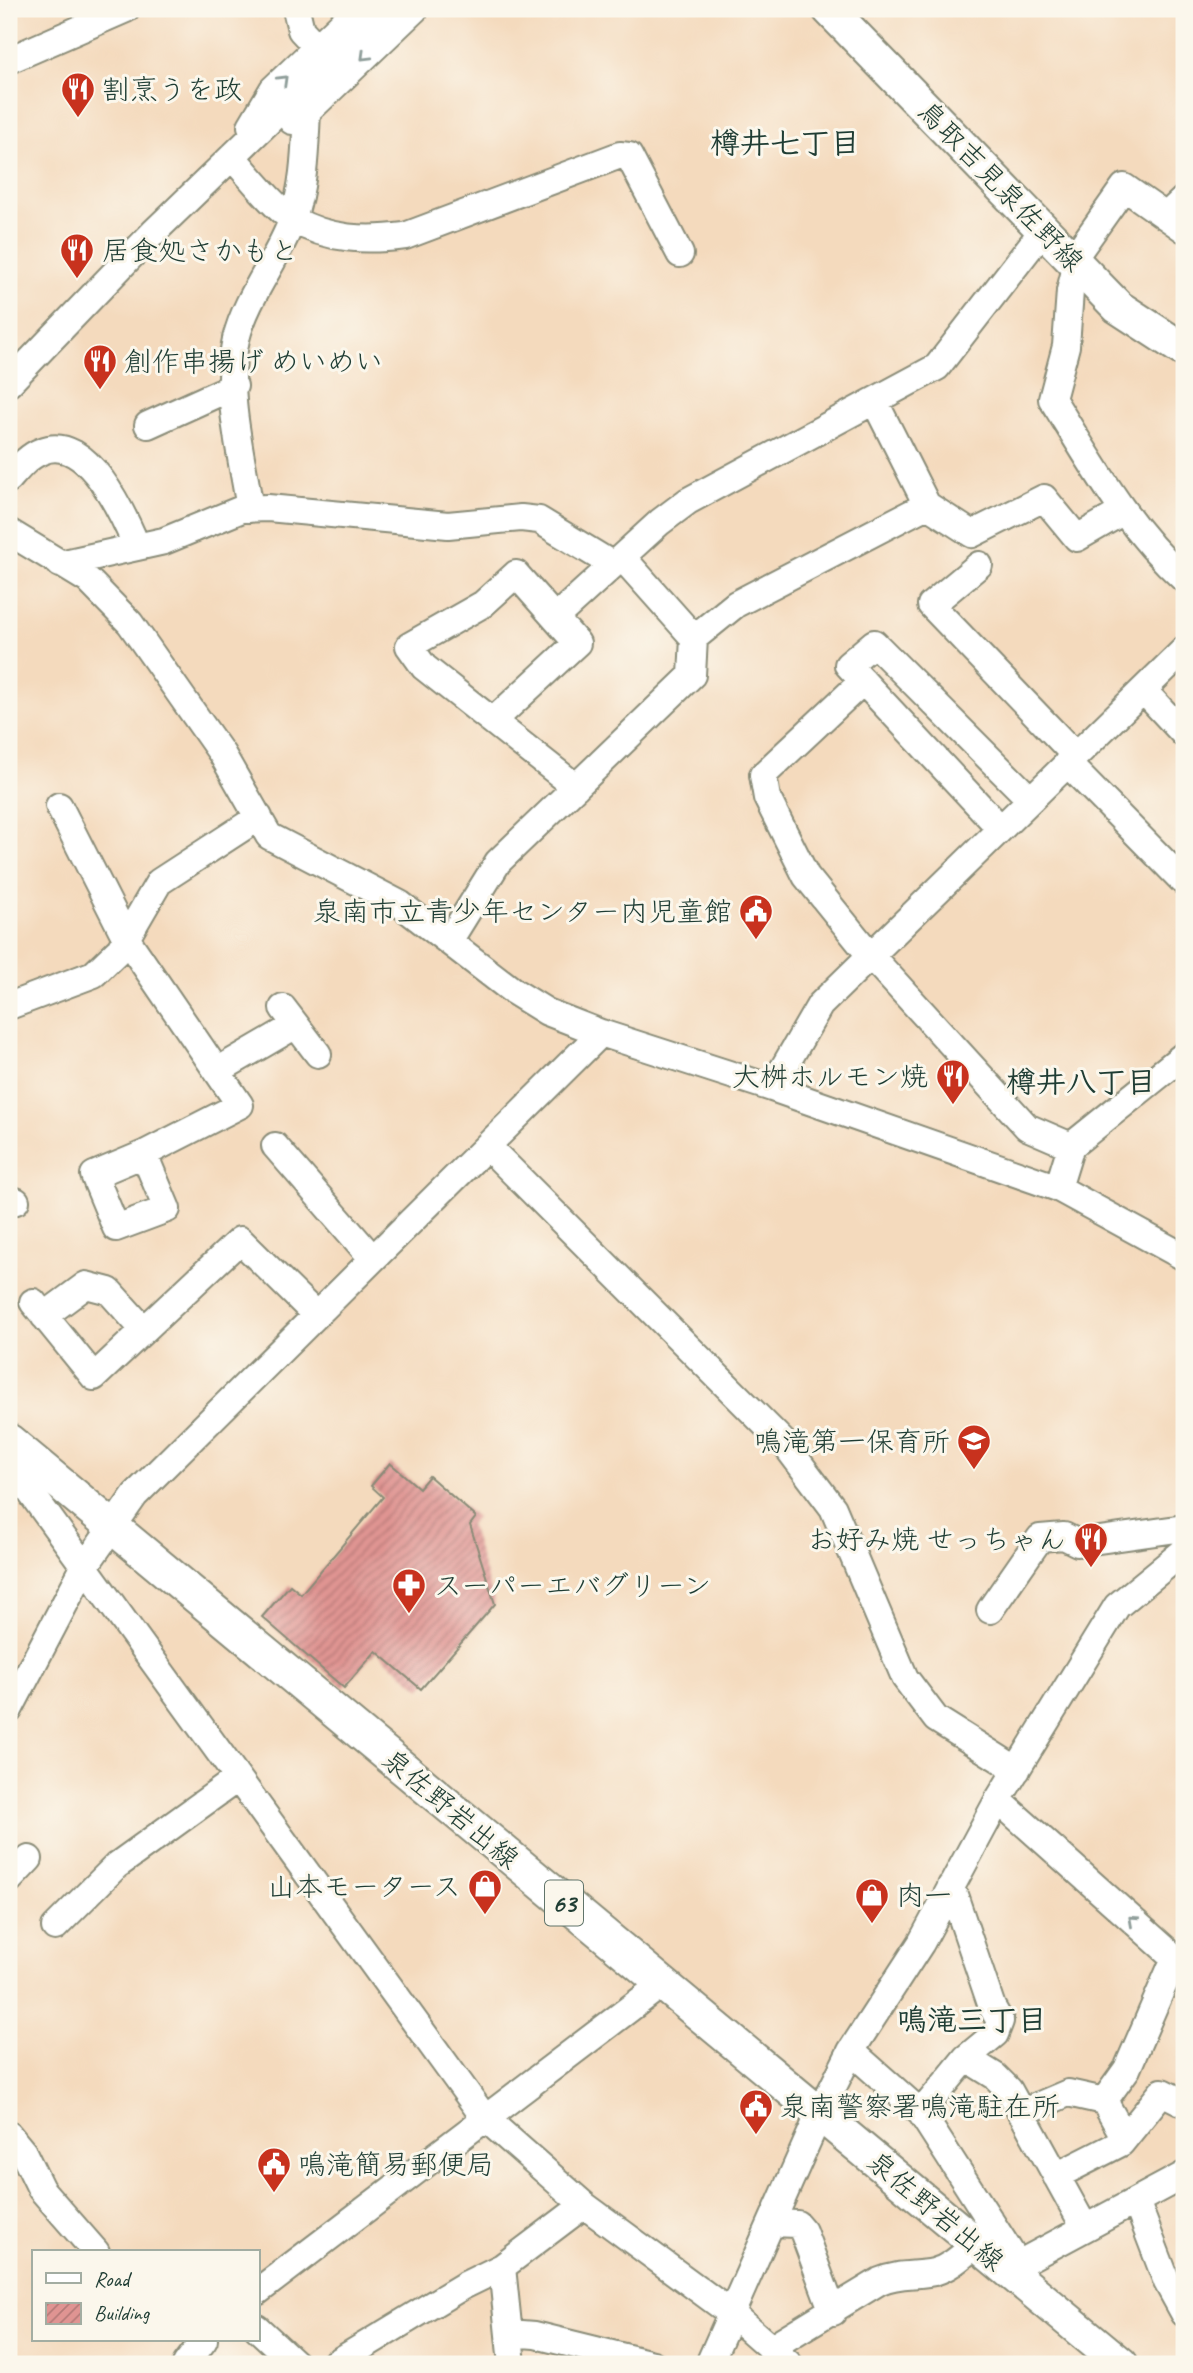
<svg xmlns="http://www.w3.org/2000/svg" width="1193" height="2373" viewBox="0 0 1193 2373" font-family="Caveat,'Klee One',sans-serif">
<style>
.building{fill:url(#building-hatch)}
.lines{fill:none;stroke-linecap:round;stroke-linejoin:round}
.minor-casing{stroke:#8a8c78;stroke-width:30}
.major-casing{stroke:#8a8c78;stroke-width:37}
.minor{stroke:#fff;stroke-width:26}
.major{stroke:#fff;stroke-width:33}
.oneway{stroke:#8f9e9a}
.labels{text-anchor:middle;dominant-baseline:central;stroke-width:6;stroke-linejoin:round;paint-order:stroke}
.shield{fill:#fbf7ec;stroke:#61756b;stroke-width:2}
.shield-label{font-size:26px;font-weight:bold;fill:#1f3d34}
.poi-label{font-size:28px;fill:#1f3d34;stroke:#fbf7ec;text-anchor:start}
.street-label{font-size:28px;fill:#1f3d34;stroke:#fbf7ec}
.neighbourhood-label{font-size:30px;font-weight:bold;fill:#1f3d34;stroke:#fbf7ec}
</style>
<defs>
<pattern id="building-hatch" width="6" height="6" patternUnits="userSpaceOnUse" patternTransform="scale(1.75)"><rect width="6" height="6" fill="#e09492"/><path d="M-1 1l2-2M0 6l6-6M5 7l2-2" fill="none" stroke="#b57a78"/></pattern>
</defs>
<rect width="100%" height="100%" fill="#fbf7ec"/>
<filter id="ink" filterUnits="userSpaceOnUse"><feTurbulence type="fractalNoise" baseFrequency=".0143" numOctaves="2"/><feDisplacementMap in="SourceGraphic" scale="14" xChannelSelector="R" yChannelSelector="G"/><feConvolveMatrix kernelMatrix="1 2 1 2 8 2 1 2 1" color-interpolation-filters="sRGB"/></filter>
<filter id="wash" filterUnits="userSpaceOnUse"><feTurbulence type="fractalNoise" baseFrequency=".00686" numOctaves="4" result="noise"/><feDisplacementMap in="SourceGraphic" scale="28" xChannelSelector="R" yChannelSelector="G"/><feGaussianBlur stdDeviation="1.57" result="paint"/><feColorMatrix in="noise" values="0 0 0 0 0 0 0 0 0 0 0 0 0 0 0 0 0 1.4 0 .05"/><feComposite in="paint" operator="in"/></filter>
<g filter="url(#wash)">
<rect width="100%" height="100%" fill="#f4dabd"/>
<g id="blocks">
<path class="building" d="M390 1463 419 1488 429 1476 476 1517 470 1525 495 1604 421 1689 376 1651 344 1688 262 1617 290 1585 301 1594 383 1497 371 1486Z"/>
</g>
</g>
<g filter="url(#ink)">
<use href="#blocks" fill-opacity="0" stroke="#8a8c78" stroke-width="2"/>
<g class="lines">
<g class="minor-casing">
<path id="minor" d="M296 9 301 30 317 47
M9 60 126 9
M292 121 307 112 415 9
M251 126 273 89 357 9
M233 158C249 175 274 208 294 220 329 240 366 241 405 236L620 155 629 156 680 254
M1166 216 1184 199
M1073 259 1124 187 1184 229
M1077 263 1070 291 1066 346 1052 399C1092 463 1127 528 1184 579
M9 383 155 231 385 9
M875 402 927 505 972 534 1044 498 1077 538 1122 512
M148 425 234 386
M9 479C18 469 28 456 42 451 87 432 124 516 137 547
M250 509C242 456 224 392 236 339 247 295 278 260 293 218 305 183 305 148 307 112
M9 532 88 580 130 623 222 754 269 836 400 904 513 991 547 1012 601 1033 772 1088 1058 1188 1184 1257
M60 564 164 541 242 509 268 508 448 525 521 518 539 520 613 565
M979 565 931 605 1075 755
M557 616 660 522 688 501 937 367 1044 229
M694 638 736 604 927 505
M863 681 763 775 767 798 806 876 869 954 1027 1127 1071 1146
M1143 690 1184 734
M493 721 577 643 516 574 483 604 409 646 424 667 576 787
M1067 763 1184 882
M59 806 126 938 240 1105 144 1154 94 1175 116 1228 167 1209 144 1154
M1000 828 848 665 874 643 1030 799
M449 941 498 862 692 675 694 638 622 557
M9 1006 94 974 120 949 159 882 259 817
M283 1008 318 1054
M217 1071 296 1025
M772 1088 820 1005 1184 650
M275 1146 373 1259
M487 1146 784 1443 833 1508 905 1678 936 1719 1017 1770
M1058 1188 1071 1146 1184 1055
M9 1203 16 1201
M33 1302 94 1377 240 1240 316 1315
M44 1316 86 1285 109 1291 144 1330
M10 1464 484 2117 584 2205 732 2314 789 2364
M990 1610 1040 1538 1064 1536 1078 1543 1184 1528
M9 1710 83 1569 135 1495 601 1033
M998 1800 1184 1966
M9 1880 29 1859
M55 1927 116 1866 238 1778
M851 2051 921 2113 1018 2264
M966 2058 995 2076 1009 2090 1085 2228
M1104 2101 1127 2069 1175 1958
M921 2113 966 2058 995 2034 1000 2021 992 2007 951 1886
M1021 2113 1068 2093 1104 2101 1125 2138
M9 2135 23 2152 41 2189 96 2252
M1056 2176 1121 2143 1162 2092 1184 2103
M1136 2201 1167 2282 1184 2313
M772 2223 797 2224 803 2231 833 2312
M502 2267 512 2364
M1007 2270 1184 2175
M257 2292 662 1984
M257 2328 296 2364
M509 2333 535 2335 653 2364
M770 2348 880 2281C898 2273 916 2276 934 2272 951 2267 963 2255 976 2244
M186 2364 204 2340
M334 2364 463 2286 502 2267 584 2205
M709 2364 819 2115 851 2051 921 1943 998 1800 1117 1606 1184 1551"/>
</g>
<g class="major-casing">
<path id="major" d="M829 9 1118 307 1184 350
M9 1441 1121 2364"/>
</g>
<use href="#minor" class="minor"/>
<use href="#major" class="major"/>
</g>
<defs><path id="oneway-chevron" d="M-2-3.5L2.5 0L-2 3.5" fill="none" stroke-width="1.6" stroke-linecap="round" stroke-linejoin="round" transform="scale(1.75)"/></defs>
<g class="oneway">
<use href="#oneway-chevron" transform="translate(365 56) rotate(136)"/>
<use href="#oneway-chevron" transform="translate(283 80) rotate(-44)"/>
<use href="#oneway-chevron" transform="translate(1133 1920) rotate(-138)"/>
</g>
</g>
<defs>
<g id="restaurant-pin" transform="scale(1.75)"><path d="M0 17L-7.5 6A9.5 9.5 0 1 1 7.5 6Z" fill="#c8321e" stroke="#fbf7ec"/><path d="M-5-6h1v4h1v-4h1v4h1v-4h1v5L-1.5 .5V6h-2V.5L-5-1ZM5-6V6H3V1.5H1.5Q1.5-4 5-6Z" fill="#fff"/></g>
<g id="civic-pin" transform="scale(1.75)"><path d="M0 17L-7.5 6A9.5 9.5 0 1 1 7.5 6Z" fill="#c8321e" stroke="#fbf7ec"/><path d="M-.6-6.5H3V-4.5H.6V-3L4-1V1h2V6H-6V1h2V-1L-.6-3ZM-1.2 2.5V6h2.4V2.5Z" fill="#fff"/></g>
<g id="school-pin" transform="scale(1.75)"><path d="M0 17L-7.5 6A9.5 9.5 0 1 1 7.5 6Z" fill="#c8321e" stroke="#fbf7ec"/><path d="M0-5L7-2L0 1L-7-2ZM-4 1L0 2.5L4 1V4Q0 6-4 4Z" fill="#fff"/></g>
<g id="pharmacy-pin" transform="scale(1.75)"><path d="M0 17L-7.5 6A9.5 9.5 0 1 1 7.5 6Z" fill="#c8321e" stroke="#fbf7ec"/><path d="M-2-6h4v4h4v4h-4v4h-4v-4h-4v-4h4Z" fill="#fff"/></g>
<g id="shop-pin" transform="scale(1.75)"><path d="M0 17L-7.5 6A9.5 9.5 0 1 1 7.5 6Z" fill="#c8321e" stroke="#fbf7ec"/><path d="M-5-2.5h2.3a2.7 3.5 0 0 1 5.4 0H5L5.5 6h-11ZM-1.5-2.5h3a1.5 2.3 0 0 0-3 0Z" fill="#fff"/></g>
</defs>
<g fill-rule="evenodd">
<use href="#restaurant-pin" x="78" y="89"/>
<use href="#restaurant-pin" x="77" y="250"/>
<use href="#restaurant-pin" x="100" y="361"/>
<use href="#civic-pin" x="756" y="911"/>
<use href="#restaurant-pin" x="953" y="1076"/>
<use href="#school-pin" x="974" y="1441"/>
<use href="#restaurant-pin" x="1091" y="1539"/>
<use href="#pharmacy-pin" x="409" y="1585"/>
<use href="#shop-pin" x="485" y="1886"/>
<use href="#shop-pin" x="872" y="1895"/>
<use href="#civic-pin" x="756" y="2106"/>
<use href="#civic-pin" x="274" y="2164"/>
</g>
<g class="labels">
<rect class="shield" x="545" y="1880.5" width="38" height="45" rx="5"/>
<g class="shield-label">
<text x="564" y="1903">63</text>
</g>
<g class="poi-label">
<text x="102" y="89">割烹うを政</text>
<text x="102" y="250">居食処さかもと</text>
<text x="124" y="361">創作串揚げ めいめい</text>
<text x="732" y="911" text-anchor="end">泉南市立青少年センター内児童館</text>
<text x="928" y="1076" text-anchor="end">大桝ホルモン焼</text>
<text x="950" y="1441" text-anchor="end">鳴滝第一保育所</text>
<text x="1066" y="1539" text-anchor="end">お好み焼 せっちゃん</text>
<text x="434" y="1585">スーパーエバグリーン</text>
<text x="461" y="1886" text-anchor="end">山本モータース</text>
<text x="896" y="1895">肉一</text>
<text x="780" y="2106">泉南警察署鳴滝駐在所</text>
<text x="298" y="2164">鳴滝簡易郵便局</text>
</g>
<g class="street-label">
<text transform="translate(1001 186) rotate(46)">鳥取吉見泉佐野線</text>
<text transform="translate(451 1809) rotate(40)">泉佐野岩出線</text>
<text transform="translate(936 2211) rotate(40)">泉佐野岩出線</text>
</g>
<g class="neighbourhood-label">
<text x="785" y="143">樽井七丁目</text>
<text x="1081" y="1082">樽井八丁目</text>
<text x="972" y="2020">鳴滝三丁目</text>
</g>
</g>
<rect width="1193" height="2373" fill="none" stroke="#fbf7ec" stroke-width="35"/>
<rect x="32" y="2250" width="228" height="91" fill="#fbf7ec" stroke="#a3ada2" stroke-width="2"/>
<rect x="46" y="2273" width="35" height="10" fill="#ffffff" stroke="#a3ada2" stroke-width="2"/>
<text x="94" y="2286" font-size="21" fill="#1f3d34">Road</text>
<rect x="46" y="2303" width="35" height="21" fill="url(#building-hatch)" stroke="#a3ada2" stroke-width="2"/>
<text x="94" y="2320" font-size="21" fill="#1f3d34">Building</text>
</svg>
